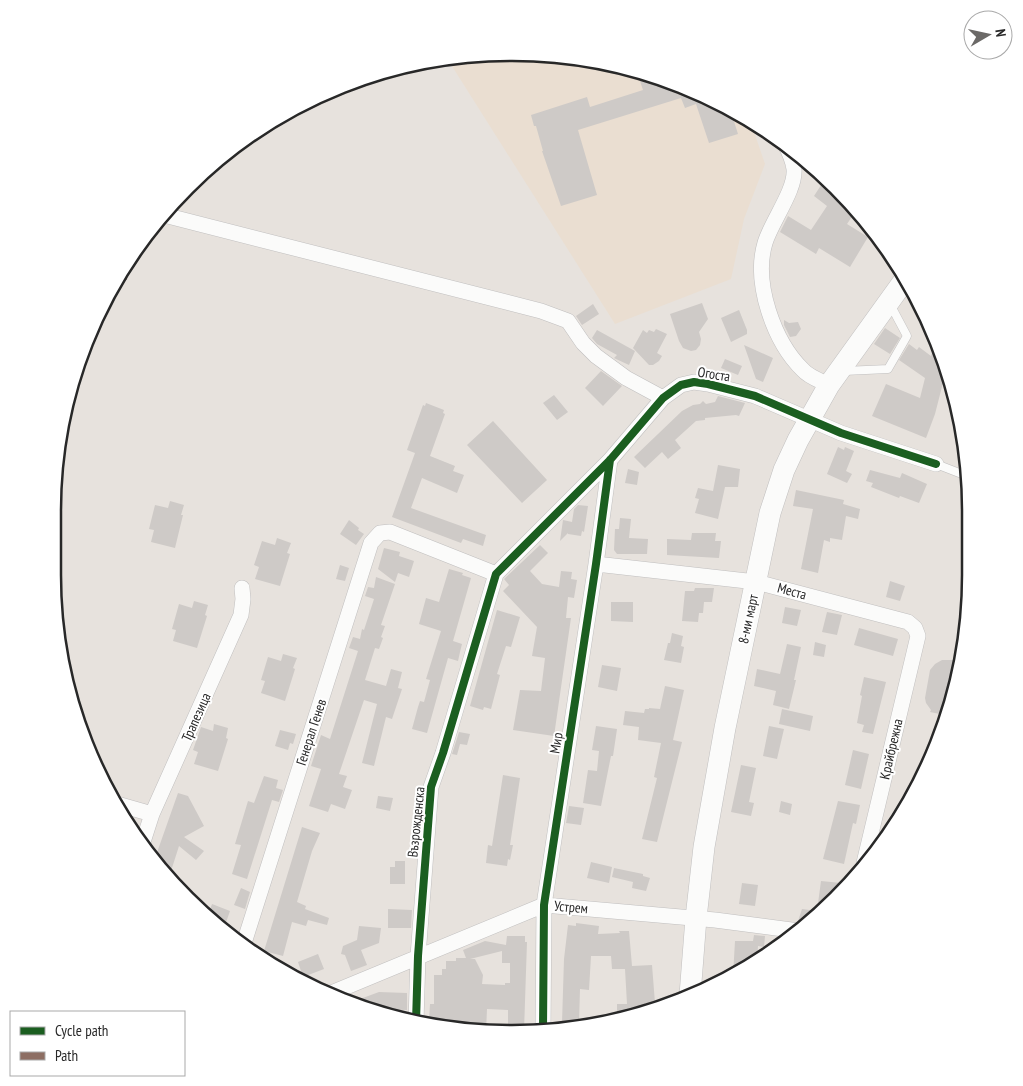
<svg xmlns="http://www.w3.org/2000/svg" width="1023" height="1086" viewBox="0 0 1023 1086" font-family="'PT Sans Narrow',sans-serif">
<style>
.education{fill:#eaded1}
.building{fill:#cecac7;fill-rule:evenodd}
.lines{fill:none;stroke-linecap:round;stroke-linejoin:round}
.service-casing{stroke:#c0bfbf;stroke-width:9}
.minor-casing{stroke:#c0bfbf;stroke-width:16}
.secondary-casing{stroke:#c0bfbf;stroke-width:22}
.service{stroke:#fbfbfa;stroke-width:8}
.minor{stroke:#fbfbfa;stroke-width:15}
.secondary{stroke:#fbfbfa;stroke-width:21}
.quiet{stroke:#8d6e63;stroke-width:6;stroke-dasharray:12 6;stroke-linecap:butt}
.cycleway-casing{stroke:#fff;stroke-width:11}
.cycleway{stroke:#1b5e20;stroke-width:8}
.labels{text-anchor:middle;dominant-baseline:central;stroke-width:4;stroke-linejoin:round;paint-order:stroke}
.street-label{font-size:14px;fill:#282828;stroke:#fff}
.rim{fill:none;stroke:#282828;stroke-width:2.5}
</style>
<rect width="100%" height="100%" fill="#e7e2dd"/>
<path class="education" d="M541 53 630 68 714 100 751 123 765 164 744 219 731 279 615 324 450 63 468 56Z"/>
<path class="building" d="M653 77 714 100 730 109 738 134 709 143 696 104 685 108 681 98 578 130 597 195 561 206 542 151H543L536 126H534L531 115 587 97 590 107 643 90 640 81Z
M825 179 857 209 847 224 868 237 850 267 819 248 816 254 780 232 788 216 811 230 827 206 814 196Z
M702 303 708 319 699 332 701 339 700 345 696 350 691 351 683 348 679 341 670 314Z
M593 304 599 314 582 325 576 316Z
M739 310 747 330V334L731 342 721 318Z
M784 320 789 323 798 322 801 329 796 336 790 337 784 325Z
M885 328 900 338 890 354 874 344Z
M656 329 667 334 657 353 662 356 659 361 653 365H649L633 348 643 330 647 333 649 330 654 332Z
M597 330 635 351 629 365 616 359 614 358 617 355 597 344 592 338Z
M909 344 917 350 919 347 931 356 933 350 941 353 947 367 935 414 926 438 872 416 886 384 920 398 925 378 899 360Z
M744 345 773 358 763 382 756 379Z
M725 359 742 366 738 375 721 368Z
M601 371 622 386 603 406 585 388Z
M554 395 568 412 557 420 543 403Z
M718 396 745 403 739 416 736 415 705 418V420L696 421 675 440 681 448 668 459 662 452 645 468 634 457 682 411 693 405 700 404 703 401 706 404 715 402Z
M426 403 444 410 443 413 445 414 430 456 455 466 453 471 464 475 457 493 422 478 411 508 486 535 483 546 463 539 461 543 392 517 415 453 407 450 423 405 425 406Z
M493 421 547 480 522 503 467 445Z
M838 447 844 450 845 447 854 451 846 471 852 474 847 483 827 474Z
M718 465 740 469 738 487H725L718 519 695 513 699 499 695 498 698 488 713 491Z
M628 469 639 472 637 485 625 483Z
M870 470 900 478 902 473 927 484 919 503 900 496 899 498 871 487 873 483 866 481Z
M796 490 844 500 843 504 860 509 858 519 846 516 842 540 830 538V542L824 540 818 573 801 569 813 509 793 506Z
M170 501 184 505 181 515H183L175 548 151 542 154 530 149 529 155 505 168 508Z
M578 505 588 506 584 532 582 531 581 536 568 534V533L560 541 563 520 572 522 574 509Z
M620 518 631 519 629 538 648 539 647 554H617L614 550 615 529H619Z
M349 520 359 528 358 530 364 534 356 545 340 534Z
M692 533H716L715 541H721L719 558 667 555V539L691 540Z
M277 538 291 543 287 553 290 554 280 586 255 579 259 567 254 565 262 541 275 545Z
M540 545 548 553 530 571 542 584 559 587 561 571 572 572 571 579 577 580 574 598 568 597 566 618H571L554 736 513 730 520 690 541 691 545 658 532 656 537 627 503 591 509 585 504 579Z
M384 548 400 552 399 556 414 561 409 577 398 573 395 582 378 569Z
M340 565 349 568 345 581 336 579Z
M449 569 463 573 462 575 471 578 453 641 462 644 460 652 458 661 448 658 427 733 412 729 418 707 420 701 424 702 430 680 426 679 441 631 419 624 426 598 439 602Z
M376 577 395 584 381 625 385 626 381 637 383 638 379 649 375 648 365 680 386 686 391 669 402 672 398 688 402 689 392 719 386 717 374 766 362 763 377 704 364 700 339 774 347 776 343 787 352 790 345 809 331 804 328 812 309 806 321 769 311 766 321 735 330 739 358 651 349 648 353 637 360 639 362 629 364 630 374 599 365 596 368 587 374 588Z
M890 581 905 586 900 601 886 597Z
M695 588H714L712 602H704L703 613H699L698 622 682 621 685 591H694Z
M194 601 208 605 205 615 207 616 197 648 173 641 176 630 172 629 179 604 192 608Z
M611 602H633V622L611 621Z
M785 607 801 610 797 626 782 623Z
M497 610 520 617 511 647 506 646 497 674 500 675 491 709 484 707 483 710 470 706Z
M827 612 842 615 837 635 822 632Z
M859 628 898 639 893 656 854 645Z
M672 633 683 636 681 646 684 647 681 663 664 660 668 643H670Z
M815 642 826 645 824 657 813 655Z
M787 644 801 647 794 680H796L789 709 773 705 776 691 754 686 757 669 780 674Z
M283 654 297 658 293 668 295 669 285 701 261 693 265 681 261 680 268 657 281 661Z
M942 660H953L961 666 952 695 949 696 945 715 930 712 931 710 926 703 925 698 930 670 935 664Z
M602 665 621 668 617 691 598 687Z
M864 677 886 682 873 734 862 732 864 725 857 723 862 696 860 695Z
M665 686 684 690 673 740 682 742 657 842 642 839 657 778 654 777 661 743 638 740 639 727 623 725 625 711 644 713 645 709H649V708L660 709Z
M782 709 813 716 810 731 779 724Z
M214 724 228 728 226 738 228 739 218 771 194 764 198 752 193 750 201 727 213 731Z
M596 726 617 729 613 756H611L601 806 583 803 588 770 597 771 599 751 592 750Z
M769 726 784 729 777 759 763 756Z
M280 730 296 734 293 744 290 743 288 750 275 746Z
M459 732 470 734 467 745 460 744 457 755 452 754Z
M853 750 869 754 861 789 845 785Z
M741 765 756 768 749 802 754 803 751 816 731 812Z
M503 775 520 778 510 845H513L510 860 508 859 507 866 486 863 488 845 492 846Z
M264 776 278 780 276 788 283 790 279 802 272 800 247 879 232 874 241 845 235 844 248 801 254 803Z
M178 793 188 796 204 826 184 837 204 851 196 860 179 846 171 871 159 867 154 861Z
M378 796 393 798 390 811 376 808Z
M781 801 792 804 790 815 779 812Z
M838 801 860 805 856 824 853 823 844 864 823 859Z
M569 806 584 808 581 825 566 823Z
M302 827 320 833 312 851 297 902 306 906 305 909 329 918 327 925 308 920 306 926 292 922 283 956 264 951Z
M395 861H405V884H390V867H395Z
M591 862 612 867 609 883 587 878Z
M614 868 643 874V876L650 878 646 891 632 888 633 882 612 877Z
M821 881 841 883 840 891 814 919 807 924 798 921 802 909 817 911Z
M742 883 758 885 755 906 739 904Z
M241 888 250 892 245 909 234 905Z
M212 904 230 911 224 928 207 918Z
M388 909 412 910 411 928H388Z
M576 923 599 926 598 934 620 933 619 931H629L632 966 652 965 655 1003H645V1012L617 1019V1004H627L625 969H612L611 956H591L589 990 580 989 579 1023H562L564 959 568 925 576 926Z
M359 926 381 928 379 943 361 950 367 965 351 971 345 955 341 954 343 946 357 940Z
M754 935 765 936 764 947 758 946 757 960 733 976 735 941H753Z
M507 936H525V942H527L524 1031 508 1032V1010L487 1009 486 1032 473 1031V1023L451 1022V1026L440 1025V1021H429L430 1004H434V975H442V969H446V961H456V958H466L463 950 485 941 506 945ZM502 951V963H510V983H505V985L482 984 483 975 475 959H470Z
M318 954 324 969 303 977 298 962Z
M379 992 407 993V1010L368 1009 352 1002Z"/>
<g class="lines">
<g class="service-casing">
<path id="service" d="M844 371 888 369 907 336 890 304
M936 464 967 476"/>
</g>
<g class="minor-casing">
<path id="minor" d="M785 144C789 152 793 160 794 169 796 190 771 222 765 243 753 283 774 342 803 370 809 377 821 381 829 385
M164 215 541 311 568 321 583 343 596 356 626 378 663 398
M596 564 756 582 908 622 915 628 918 636 864 863
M117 804 152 814
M142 845 152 814 241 615 243 599 242 588
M244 943 371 543 380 533 390 532 496 574
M329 994 544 905 715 920 799 931
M416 1022 418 956 431 787 443 753 496 574 610 460 663 398 681 385 694 382 708 384 755 396 841 433 936 464
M543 1030 544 905 596 564 610 460"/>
</g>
<g class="secondary-casing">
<path id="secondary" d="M690 995 696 918 704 847 725 728 770 513 784 470 798 440 829 385 906 278"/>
</g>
<use href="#service" class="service"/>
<use href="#minor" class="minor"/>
<use href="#secondary" class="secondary"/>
<path class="quiet" d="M120 276 127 277"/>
<g class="cycleway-casing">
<path id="cycleway" d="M416 1022 418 956 431 787 443 753 496 574 610 460 663 398 681 385 694 382 708 384 755 396 841 433 936 464
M543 1030 544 905 596 564 610 460"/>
</g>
<use href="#cycleway" class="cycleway"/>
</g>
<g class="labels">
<g class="street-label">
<text transform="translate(714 374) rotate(9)">Огоста</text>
<text transform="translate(792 591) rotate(15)">Места</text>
<text transform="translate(748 619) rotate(-78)">8-ми март</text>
<text transform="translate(196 717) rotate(-66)">Трапезица</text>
<text transform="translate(311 732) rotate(-72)">Генерал Генев</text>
<text transform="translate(556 743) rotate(-81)">Мир</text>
<text transform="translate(891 749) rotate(-77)">Крайбрежна</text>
<text transform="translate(416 822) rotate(-84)">Възрожденска</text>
<text transform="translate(571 907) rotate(5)">Устрем</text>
</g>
</g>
<path d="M0 0H1023V1086H0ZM511 61H512A450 450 0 0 1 962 511V575A450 450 0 0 1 512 1025H511A450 450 0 0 1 61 575V511A450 450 0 0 1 511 61Z" fill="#fff" fill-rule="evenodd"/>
<path class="rim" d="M511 61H512A450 450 0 0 1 962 511V575A450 450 0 0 1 512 1025H511A450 450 0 0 1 61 575V511A450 450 0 0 1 511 61Z"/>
<rect x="10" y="1011" width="175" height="65" fill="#ffffff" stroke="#a9a9a9"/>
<rect x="20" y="1027" width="25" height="8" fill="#1b5e20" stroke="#a9a9a9"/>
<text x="55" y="1036" font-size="15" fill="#282828">Cycle path</text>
<rect x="20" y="1052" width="25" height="8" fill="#8d6e63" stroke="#a9a9a9"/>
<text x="55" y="1061" font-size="15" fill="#282828">Path</text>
<g transform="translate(988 35) rotate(81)"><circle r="24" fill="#ffffff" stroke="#a9a9a9"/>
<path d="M0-4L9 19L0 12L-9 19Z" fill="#6b6967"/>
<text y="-8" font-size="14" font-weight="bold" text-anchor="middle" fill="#282828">N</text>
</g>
</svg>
